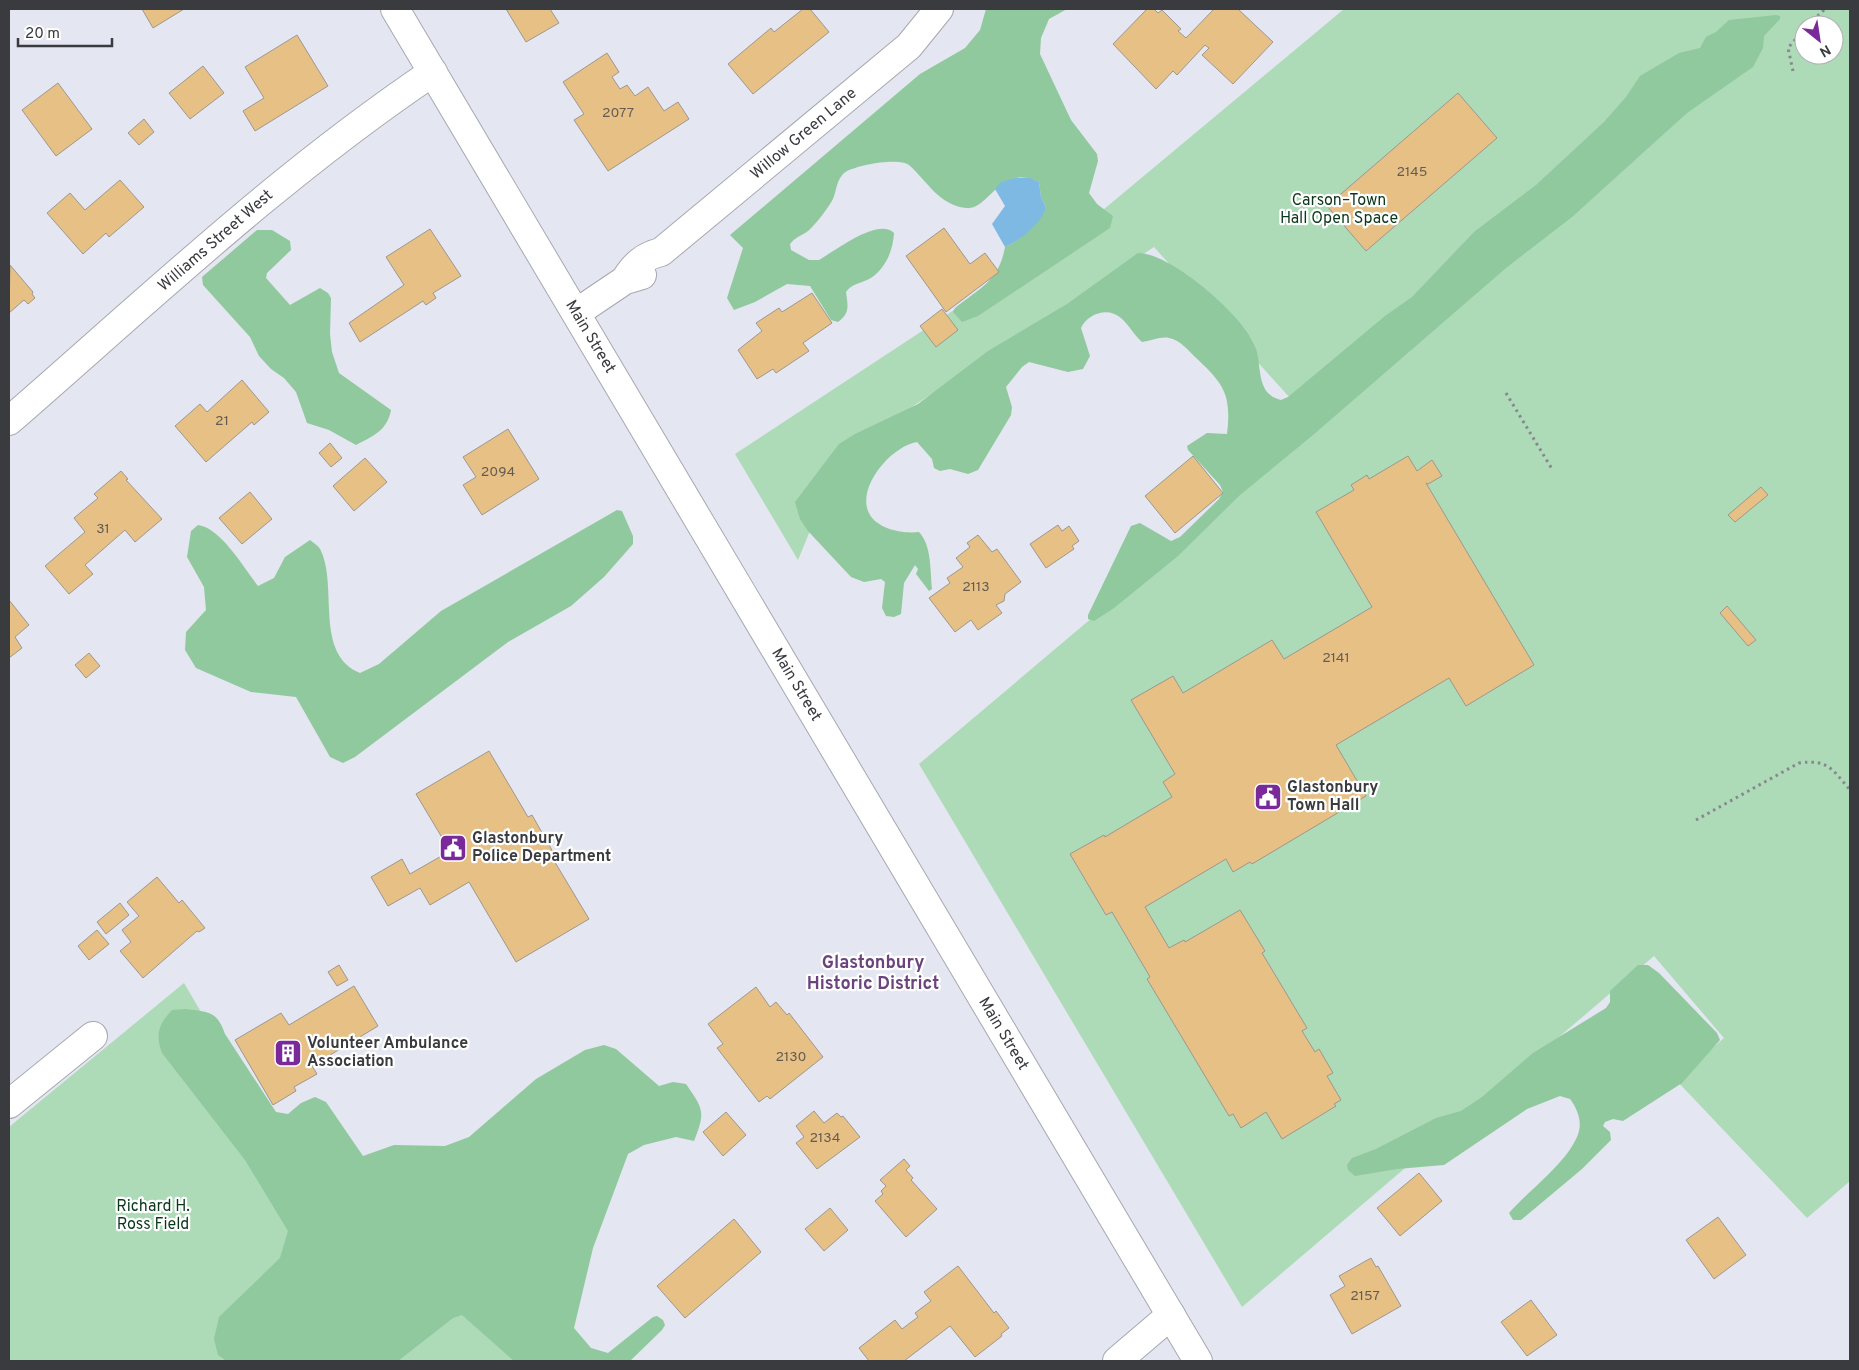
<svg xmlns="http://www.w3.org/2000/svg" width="1859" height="1370" viewBox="0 0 1859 1370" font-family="Overpass,sans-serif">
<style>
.green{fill:#addab7;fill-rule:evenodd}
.forest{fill:#8fc99d}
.water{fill:#7db9e3}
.building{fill:#e7c086;stroke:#9d978e}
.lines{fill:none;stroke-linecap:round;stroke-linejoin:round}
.minor-casing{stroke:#a6a8b2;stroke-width:30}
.major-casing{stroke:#a6a8b2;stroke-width:30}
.path{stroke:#87888f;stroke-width:3;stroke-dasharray:2.5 4;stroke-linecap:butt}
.minor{stroke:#fff;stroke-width:28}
.major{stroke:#fff;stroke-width:28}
.labels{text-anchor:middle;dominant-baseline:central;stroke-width:4.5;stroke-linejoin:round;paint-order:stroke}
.number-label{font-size:14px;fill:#655c51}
.street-label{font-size:16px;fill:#3a3b3f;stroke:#fff}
.park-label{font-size:16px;fill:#0b381b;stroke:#fff}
.poi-label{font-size:16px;font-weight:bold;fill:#3a3b3f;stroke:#fff;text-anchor:start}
.neighbourhood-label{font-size:18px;font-weight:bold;fill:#6b447e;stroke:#fff}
</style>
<rect width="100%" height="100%" fill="#e4e6f1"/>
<path class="green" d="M1344 9H1850V1181L1807 1218 1676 1080 1724 1038 1654 956 1242 1307 919 764 1317 428 1154 247 842 453 798 560 735 454 1091 220ZM1804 25H1834V55H1804Z
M184 983 309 1196 442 1273 517 1361H9V1127Z"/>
<path class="forest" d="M986 9H1067L1049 19 1041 38 1040 54 1071 120 1097 154 1098 161 1089 193 1097 204 1113 216 1110 228 978 316 962 322 953 312 955 308C981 287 999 281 1005 247 1023 239 1036 224 1046 208L1041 197 1039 182C999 163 989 211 966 208 939 205 927 181 909 165 899 157 858 165 847 171 834 179 838 194 830 204 824 213 816 224 808 231 801 236 795 237 790 244L791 250 809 260H819C835 251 878 217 894 233 893 252 884 272 867 280 858 284 852 284 846 292 848 307 850 313 838 322L831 320 810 286 787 284 755 302 734 310 727 298 743 248 730 235 920 74 965 48 980 30Z
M1776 15 1780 16V19L1764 36 1763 48 1753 67 1687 113 1572 217 1506 268 1313 435 1240 495 1178 556 1114 608 1094 621 1088 619V615L1131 526 1140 523 1171 541 1180 537 1219 499 1223 492 1220 485 1188 450 1187 446 1207 433 1227 434C1232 393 1223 383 1194 356 1187 349 1180 340 1169 338 1161 336 1150 341 1142 342 1134 335 1129 325 1121 318 1108 306 1087 314 1081 328L1090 356 1083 369 1068 372 1029 362 1022 367 1006 387 1012 407 1011 415 978 470 968 474 950 469 940 471 934 468 932 459 917 442C892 446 858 485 868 511 875 529 902 534 919 532 932 546 930 571 932 589L929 591 916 574 918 569 915 565 904 583 901 614 894 617 886 616 882 608 885 582 881 579 864 582 851 577 808 531 800 519 795 502 839 444 855 434 918 404 988 351 1067 304 1138 253C1169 253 1230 306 1247 332 1250 337 1254 344 1256 349 1262 368 1256 394 1281 400L1288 397 1385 316 1412 297 1474 232 1536 185 1604 122 1626 97 1640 76 1679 53 1700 48 1706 37 1716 32 1729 20Z
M257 230H272L290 241 291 250 267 273 266 278 290 305 320 288 328 293 331 298 330 334 332 352 339 373 391 410C387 431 373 436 356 445L329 430 307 423 296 392 284 378 271 369 259 356 250 337 203 285 202 277Z
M617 510 622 511 633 536V544L604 577 571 606 508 642 355 757 343 763 330 757 296 697 251 692 196 668 185 650 186 632 206 610 204 587 187 557 191 531 198 525C221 528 244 568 258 586L274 578 285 557 310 540C314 543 320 547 321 551 338 588 314 654 360 673L379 664 441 611Z
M1638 965H1648L1659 973 1717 1033 1720 1040 1682 1083 1623 1121 1613 1119 1605 1122 1603 1126 1610 1132 1611 1140 1582 1169 1521 1220H1513L1509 1213C1528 1191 1572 1159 1579 1131 1582 1119 1576 1107 1570 1099L1560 1096 1527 1109 1444 1165 1397 1169 1355 1176 1348 1170 1347 1165 1352 1158 1376 1149 1436 1118 1461 1111 1482 1097 1533 1053 1606 1008 1610 1002V991Z
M186 1009C209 1012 217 1011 225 1034L276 1112 288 1114 301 1103 315 1097 326 1102 363 1156 394 1145 445 1146 469 1137 536 1079 585 1050 604 1045 616 1049 659 1086 673 1082 686 1084C703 1109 706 1111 694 1141L676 1137 644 1145 628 1154 593 1248 574 1328 591 1348 608 1353 653 1317 657 1316 663 1320 665 1325 662 1330 630 1361H514L462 1315 453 1318 398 1361 225 1360 218 1355 214 1339 219 1317 280 1258 288 1231 245 1160 162 1053C155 1034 159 1024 172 1010Z"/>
<path class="water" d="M1015 178H1030L1039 182 1041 197 1046 208C1040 224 1021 240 1005 247L992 224 1005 206 995 189 1001 182Z"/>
<path class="building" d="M142 9H184L153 28Z
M506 9H550L559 23 526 42Z
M803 9H810L829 32 753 94 728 64 771 28 774 32Z
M1147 9H1154L1158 13 1162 10 1181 29 1178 31 1186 38 1214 9H1238L1273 42 1233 84 1202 55 1209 48 1205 45 1177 75 1173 71 1156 89 1113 44Z
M297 35 328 86 255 131 243 111 264 98 245 67Z
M607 53 619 72 612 77 620 89 627 85 635 96 648 87 664 111 678 102 689 119 608 171 574 120 584 114 563 82Z
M203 66 224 93 190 119 169 93Z
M58 83 92 129 56 156 22 110Z
M1458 93 1497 138 1366 251 1327 206Z
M144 119 154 132 139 145 128 133Z
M120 180 144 207 109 237 106 233 83 254 47 213 70 193 85 210Z
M944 228 970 264 985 253 999 272 946 312 906 256Z
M430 229 461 276 433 293 436 298 426 305 423 301 360 342 349 323 404 285 386 257Z
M10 265 33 292 32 294 35 298 28 304 24 300 9 313Z
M812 293 832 323 803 343 809 351 776 373 773 369 757 379 738 350 762 331 756 323 779 308 782 312Z
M942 309 958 330 936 347 920 326Z
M242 380 269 412 254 425 252 422 206 462 175 426 200 404 207 412Z
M508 429 539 479 482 515 463 485 476 477 463 457Z
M330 443 342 458 331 467 319 453Z
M1193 456 1223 493 1175 533 1145 496Z
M1408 456 1417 471 1432 460 1442 476 1428 484 1426 483 1534 665 1466 706 1449 678 1336 745 1366 796 1252 864 1250 862 1233 872 1226 859 1145 907 1169 948 1184 940 1185 942 1240 910 1265 951 1262 953 1307 1028 1302 1031 1315 1052 1319 1049 1333 1073 1327 1076 1341 1100 1334 1104 1336 1106 1282 1139 1266 1112 1241 1128 1233 1114 1229 1116 1147 979 1150 977 1112 912 1106 915 1070 854 1104 835 1105 837 1172 797 1163 782 1175 774 1131 700 1173 676 1183 693 1272 640 1284 659 1372 607 1316 512 1354 490 1351 485 1367 475 1369 479Z
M365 458 387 482 354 511 333 486Z
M121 471 128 479 126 480 162 519 135 542 125 530 85 565 93 574 69 594 45 566 85 532 74 518 98 498 94 494Z
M1761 487 1768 495 1735 522 1728 515Z
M250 492 272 519 242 544 219 518Z
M1058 525 1062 531 1069 526 1079 541 1072 546 1074 549 1046 568 1030 544Z
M978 535 992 552 997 549 1021 582 1005 594 1004 601 996 605 1002 613 978 630 971 620 955 632 929 598 950 583 947 578 963 567 956 558 970 547 967 543Z
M9 600 29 625 15 637 22 648 9 658Z
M1727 606 1756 640 1748 646 1720 613Z
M89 653 100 666 86 678 75 665Z
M489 751 528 817 532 815 553 852 550 854 589 919 516 962 469 882 430 905 420 888 388 906 371 877 402 859 410 874 450 851 416 794Z
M157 877 179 903 182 900 205 928 199 932 197 931 143 978 120 951 131 942 122 930 139 916 127 902Z
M120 903 129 915 106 934 97 922Z
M97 930 109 944 89 960 78 946Z
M339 965 348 980 337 986 328 972Z
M354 986 378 1026 312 1066 317 1074 294 1087 296 1091 273 1105 235 1040 281 1013 289 1025Z
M756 987 770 1007 776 1002 787 1015 789 1013 823 1057 770 1099 767 1096 759 1102 717 1048 723 1044 708 1024Z
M814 1111 824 1123 837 1113 841 1117 843 1116 860 1137 817 1169 796 1143 804 1137 796 1126Z
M726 1112 746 1135 723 1156 703 1132Z
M904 1159 910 1166 906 1170 913 1178 911 1180 937 1209 906 1237 875 1201 883 1194 881 1191 886 1186 880 1180Z
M1419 1173 1442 1201 1400 1236 1377 1208Z
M830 1208 848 1230 824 1251 805 1229Z
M1718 1217 1746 1255 1714 1279 1686 1240Z
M734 1219 761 1252 685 1318 657 1286Z
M1371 1258 1376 1267 1378 1266 1401 1306 1352 1334 1330 1295 1345 1286 1339 1276Z
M958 1266 994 1313 996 1311 1009 1328 1001 1334 1002 1336 975 1357 950 1326 904 1361H869L859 1348 895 1320 902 1329 918 1317 915 1313 931 1301 924 1292Z
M1531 1300 1557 1335 1527 1356 1501 1322Z"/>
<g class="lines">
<g class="minor-casing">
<path id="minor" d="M625 280C634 265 644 256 661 252L909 46 939 9
M576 313 625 280 642 275
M9 421C147 301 281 174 433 72
M9 1104 93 1036
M1117 1361 1171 1315"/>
</g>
<g class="major-casing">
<path id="major" d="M395 9 1198 1361"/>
</g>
<path class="path" d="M1808 25 1825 9
M1793 71 1788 48 1804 29
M1506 393 1552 469
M1696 820 1799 763C1828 759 1832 769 1850 790"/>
<use href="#minor" class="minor"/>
<use href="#major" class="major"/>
</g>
<defs>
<g id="civic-square" transform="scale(1.4375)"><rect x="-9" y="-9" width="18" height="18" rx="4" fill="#79299a" stroke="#fff"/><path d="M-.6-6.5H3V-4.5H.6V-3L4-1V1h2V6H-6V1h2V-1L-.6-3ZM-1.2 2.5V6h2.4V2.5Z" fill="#fff"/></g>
<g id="building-square" transform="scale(1.4375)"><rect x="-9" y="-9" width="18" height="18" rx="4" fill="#79299a" stroke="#fff"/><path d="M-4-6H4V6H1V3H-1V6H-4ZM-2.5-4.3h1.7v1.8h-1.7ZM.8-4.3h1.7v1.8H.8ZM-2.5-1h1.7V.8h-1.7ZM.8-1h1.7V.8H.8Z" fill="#fff"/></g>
</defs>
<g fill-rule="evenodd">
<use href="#civic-square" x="1268" y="797"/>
<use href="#civic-square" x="453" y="848"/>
<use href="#building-square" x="288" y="1053"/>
</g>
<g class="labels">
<g class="number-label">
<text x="618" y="113">2077</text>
<text x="1412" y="172">2145</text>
<text x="222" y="421">21</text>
<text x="498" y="472">2094</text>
<text x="103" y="529">31</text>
<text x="976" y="587">2113</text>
<text x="1336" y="658">2141</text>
<text x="791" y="1057">2130</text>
<text x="825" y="1138">2134</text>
<text x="1365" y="1296">2157</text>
</g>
<g class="street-label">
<text transform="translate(804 134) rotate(-40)">Willow Green Lane</text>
<text transform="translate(216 241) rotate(-41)">Williams Street West</text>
<text transform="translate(590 337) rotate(59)">Main Street</text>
<text transform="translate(796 685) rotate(59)">Main Street</text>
<text transform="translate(1003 1034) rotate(59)">Main Street</text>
</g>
<g class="park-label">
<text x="1339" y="201">Carson–Town<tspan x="1339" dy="18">Hall Open Space</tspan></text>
<text x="153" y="1207">Richard H.<tspan x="153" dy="18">Ross Field</tspan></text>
</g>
<g class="poi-label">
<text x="1287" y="788">Glastonbury<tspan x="1287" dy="18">Town Hall</tspan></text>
<text x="472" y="839">Glastonbury<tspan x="472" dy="18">Police Department</tspan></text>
<text x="307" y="1044">Volunteer Ambulance<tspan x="307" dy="18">Association</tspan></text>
</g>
<g class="neighbourhood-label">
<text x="873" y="963">Glastonbury<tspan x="873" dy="21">Historic District</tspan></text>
</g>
</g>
<rect width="1859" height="1370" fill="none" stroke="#3a3b3f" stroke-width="20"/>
<g transform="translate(1819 40) rotate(150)"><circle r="24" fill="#ffffff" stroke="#b0b1b2"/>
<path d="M0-4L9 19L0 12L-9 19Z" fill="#79299a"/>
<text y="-8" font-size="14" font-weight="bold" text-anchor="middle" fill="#3a3b3f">N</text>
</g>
<path d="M18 38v8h94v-8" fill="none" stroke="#3a3b3f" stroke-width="2.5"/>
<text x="25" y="38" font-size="15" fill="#3a3b3f" stroke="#ffffff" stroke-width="4" paint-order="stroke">20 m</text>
</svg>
